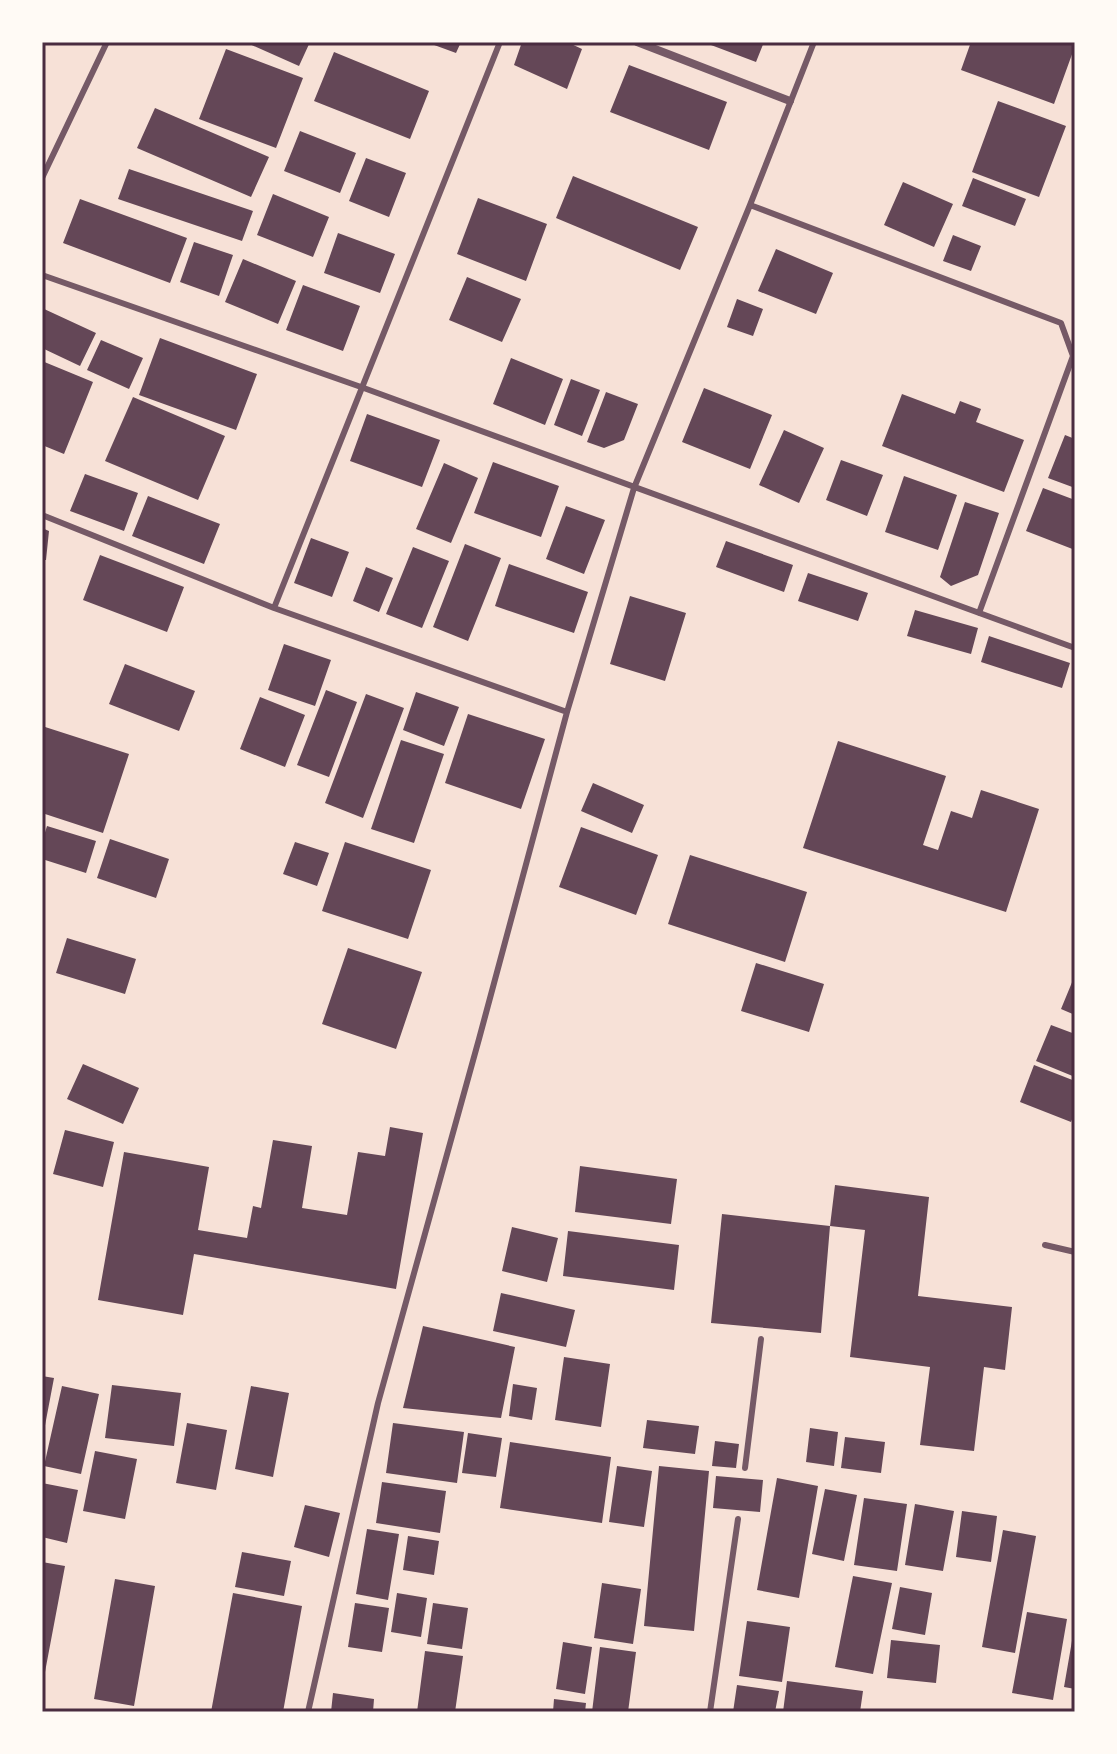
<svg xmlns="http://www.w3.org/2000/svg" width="1117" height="1754" viewBox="0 0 1117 1754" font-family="Inter,sans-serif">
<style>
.building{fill:#644757}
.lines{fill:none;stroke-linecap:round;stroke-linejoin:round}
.service{stroke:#755966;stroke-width:6}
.minor{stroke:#755966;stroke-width:8}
.neatline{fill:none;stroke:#4a2c40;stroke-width:3}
</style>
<rect width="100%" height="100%" fill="#f7e1d7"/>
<path class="building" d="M245 42H310L299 66Z
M426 42H461L456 53Z
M522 42H567L582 49 567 89 514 65Z
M703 42H764L756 62Z
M971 42H1075V46L1054 104 961 70Z
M226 49 303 78 276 148 199 119Z
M334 52 429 91 410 139 314 101Z
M629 65 727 102 709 150 610 112Z
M998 101 1066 126 1039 197 972 172Z
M155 108 269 157 251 197 137 148Z
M300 131 356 153 340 193 284 171Z
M366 158 406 173 389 217 349 201Z
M129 169 253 211 242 241 118 199Z
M573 176 698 227 680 270 556 218Z
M973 178 1026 199 1015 226 962 206Z
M903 182 953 204 934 247 884 225Z
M273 194 329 217 313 257 257 235Z
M478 198 547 224 526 281 457 254Z
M80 199 187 238 170 283 63 243Z
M338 233 395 254 380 293 324 273Z
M953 235 981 246 971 271 943 261Z
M194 242 233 255 219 296 180 282Z
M776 249 833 273 816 314 758 291Z
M243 259 296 281 278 324 225 302Z
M467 277 521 299 502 342 449 320Z
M303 285 360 306 343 351 286 330Z
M737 299 763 309 753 336 727 327Z
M42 308 96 333 80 366 42 348Z
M160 338 257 374 236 430 139 395Z
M101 340 143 358 129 389 87 370Z
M511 358 563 379 545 425 493 404Z
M42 361 93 382 64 454 42 445Z
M571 379 600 390 582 436 554 425Z
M704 388 772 415 750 469 682 442Z
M606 392 638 404 624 440 604 448 587 442Z
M902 394 955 414 960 401 981 409 976 422 1024 440 1004 492 882 446Z
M133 397 225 436 198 500 105 461Z
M367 414 440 440 422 487 350 461Z
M784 430 824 448 799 503 759 485Z
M1065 435 1075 439V488L1048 478Z
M841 460 883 475 867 516 826 500Z
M493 462 559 486 541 537 474 513Z
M444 463 478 478 451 543 416 529Z
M85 474 138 493 124 531 70 511Z
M904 476 957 495 938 550 885 532Z
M1043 488 1075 500V550L1026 531Z
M148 496 220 524 204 564 132 536Z
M965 502 999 513 978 575 951 586 940 577Z
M566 506 605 520 584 574 546 559Z
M42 528 49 531 46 560H42Z
M311 538 349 552 332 597 294 583Z
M726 541 793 565 784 592 716 567Z
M465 544 501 558 468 641 433 627Z
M413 547 449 561 422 628 386 614Z
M100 555 184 587 167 632 83 600Z
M509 564 588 592 574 633 495 606Z
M366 567 393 578 379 612 353 601Z
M808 573 868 593 858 621 798 601Z
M630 596 686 613 665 681 610 664Z
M915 610 978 628 971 654 907 636Z
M989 636 1070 663 1062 688 981 662Z
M284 644 331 660 315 706 268 690Z
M125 664 195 691 179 731 109 704Z
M326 690 357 702 329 777 297 765Z
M416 692 459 707 444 746 403 730Z
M366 694 404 708 363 818 325 803Z
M260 697 305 715 285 767 240 749Z
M468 714 545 739 521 809 445 783Z
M42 726 129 754 103 833 42 813Z
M401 740 444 754 414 843 371 829Z
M838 741 946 776 923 845 938 850 951 811 972 818 981 790 1039 809 1006 912 803 848Z
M593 783 644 805 632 833 581 811Z
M47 826 96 841 86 873 42 859V842Z
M581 827 658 855 636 915 559 887Z
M110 839 169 859 156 898 97 878Z
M295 842 329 853 317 886 283 874Z
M345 842 431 870 408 939 322 911Z
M690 855 807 892 785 962 668 924Z
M67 938 136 959 125 994 56 973Z
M348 948 422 972 396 1049 322 1024Z
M756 963 824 984 809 1032 741 1011Z
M1075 975V1015L1061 1009Z
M1051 1025 1075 1034V1077L1036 1061Z
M83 1064 139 1088 123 1124 67 1099Z
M1034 1065 1075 1081V1112L1071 1122 1020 1102Z
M390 1127 423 1133 396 1289 194 1254 183 1315 98 1300 124 1152 209 1167 198 1230 247 1238 253 1206 261 1208 273 1140 312 1146 302 1208 347 1215 358 1152 385 1156Z
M65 1130 114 1142 103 1187 53 1174Z
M580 1166 677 1179 671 1224 575 1212Z
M835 1185 929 1197 918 1296 1012 1307 1005 1370 984 1367 974 1451 920 1445 930 1367 850 1357 865 1230 830 1226Z
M722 1214 830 1226 821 1333 711 1323Z
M512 1227 558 1238 547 1282 502 1271Z
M568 1231 679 1245 674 1290 563 1276Z
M501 1293 575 1310 566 1347 493 1331Z
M423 1326 515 1347 501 1418 403 1408Z
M564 1357 610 1364 601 1427 555 1420Z
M42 1376 54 1378 43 1436H42Z
M513 1384 537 1388 532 1420 509 1416Z
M112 1385 181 1393 174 1446 105 1438Z
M62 1386 99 1394 81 1474 44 1466Z
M251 1386 289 1393 273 1477 235 1469Z
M647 1420 699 1426 695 1454 643 1448Z
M187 1423 227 1430 216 1490 176 1483Z
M393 1423 464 1432 457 1483 386 1473Z
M810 1428 838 1432 834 1466 806 1462Z
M468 1433 502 1438 496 1477 462 1473Z
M845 1437 885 1442 881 1473 841 1468Z
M715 1441 739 1444 736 1468 712 1466Z
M510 1442 611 1457 602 1523 500 1508Z
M95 1451 137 1459 125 1519 83 1511Z
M617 1466 652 1471 644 1527 609 1522Z
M659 1466 709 1471 694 1631 644 1626Z
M716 1476 763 1480 760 1512 713 1508Z
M777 1478 818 1486 799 1598 757 1590Z
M382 1482 446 1491 440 1533 376 1523Z
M42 1483 78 1490 67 1543 42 1537Z
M825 1489 857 1495 844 1561 812 1554Z
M864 1498 907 1504 897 1571 854 1565Z
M915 1504 954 1511 943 1571 905 1565Z
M305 1505 340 1513 329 1557 294 1547Z
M962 1511 997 1516 991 1562 956 1557Z
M367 1529 399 1534 388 1600 356 1594Z
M1003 1530 1036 1536 1015 1653 982 1647Z
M408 1536 439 1541 434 1575 403 1570Z
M242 1552 291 1561 284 1596 235 1587Z
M42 1562 65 1566 45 1672H42Z
M853 1576 892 1583 873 1674 835 1667Z
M115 1579 155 1586 134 1706 94 1699Z
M602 1583 641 1589 633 1644 594 1638Z
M900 1587 932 1593 925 1635 892 1629Z
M233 1593 302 1606 283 1712H211Z
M397 1593 427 1598 421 1637 391 1632Z
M355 1603 389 1608 382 1652 348 1647Z
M433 1603 468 1608 462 1649 427 1644Z
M1027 1612 1067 1619 1053 1700 1012 1693Z
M747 1621 790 1627 782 1682 739 1676Z
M1073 1635H1075V1689L1064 1687Z
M891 1640 940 1645 936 1683 887 1678Z
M563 1642 592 1647 585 1694 556 1689Z
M600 1647 636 1652 628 1712H592Z
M425 1651 463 1656 455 1712H417Z
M787 1681 863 1691 860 1712H783Z
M737 1685 779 1691 775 1712H733Z
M333 1693 374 1699 373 1712H331Z
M554 1699 586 1703 585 1712H553Z"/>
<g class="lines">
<path class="service" d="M42 178 107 42
M750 205 1061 323 1073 356 979 613
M42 275 361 387 1075 648
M42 515 274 608 567 712
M274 608 500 42
M1045 1245 1075 1252
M745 1468 761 1339
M308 1712 378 1403 479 1039 567 712 634 488 750 205 814 42
M710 1712 738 1519"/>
<path class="minor" d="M637 42 790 101"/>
</g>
<rect width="1117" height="1754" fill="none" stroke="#fffaf5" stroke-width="88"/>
<rect x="44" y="44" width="1029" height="1666" class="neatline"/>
</svg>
